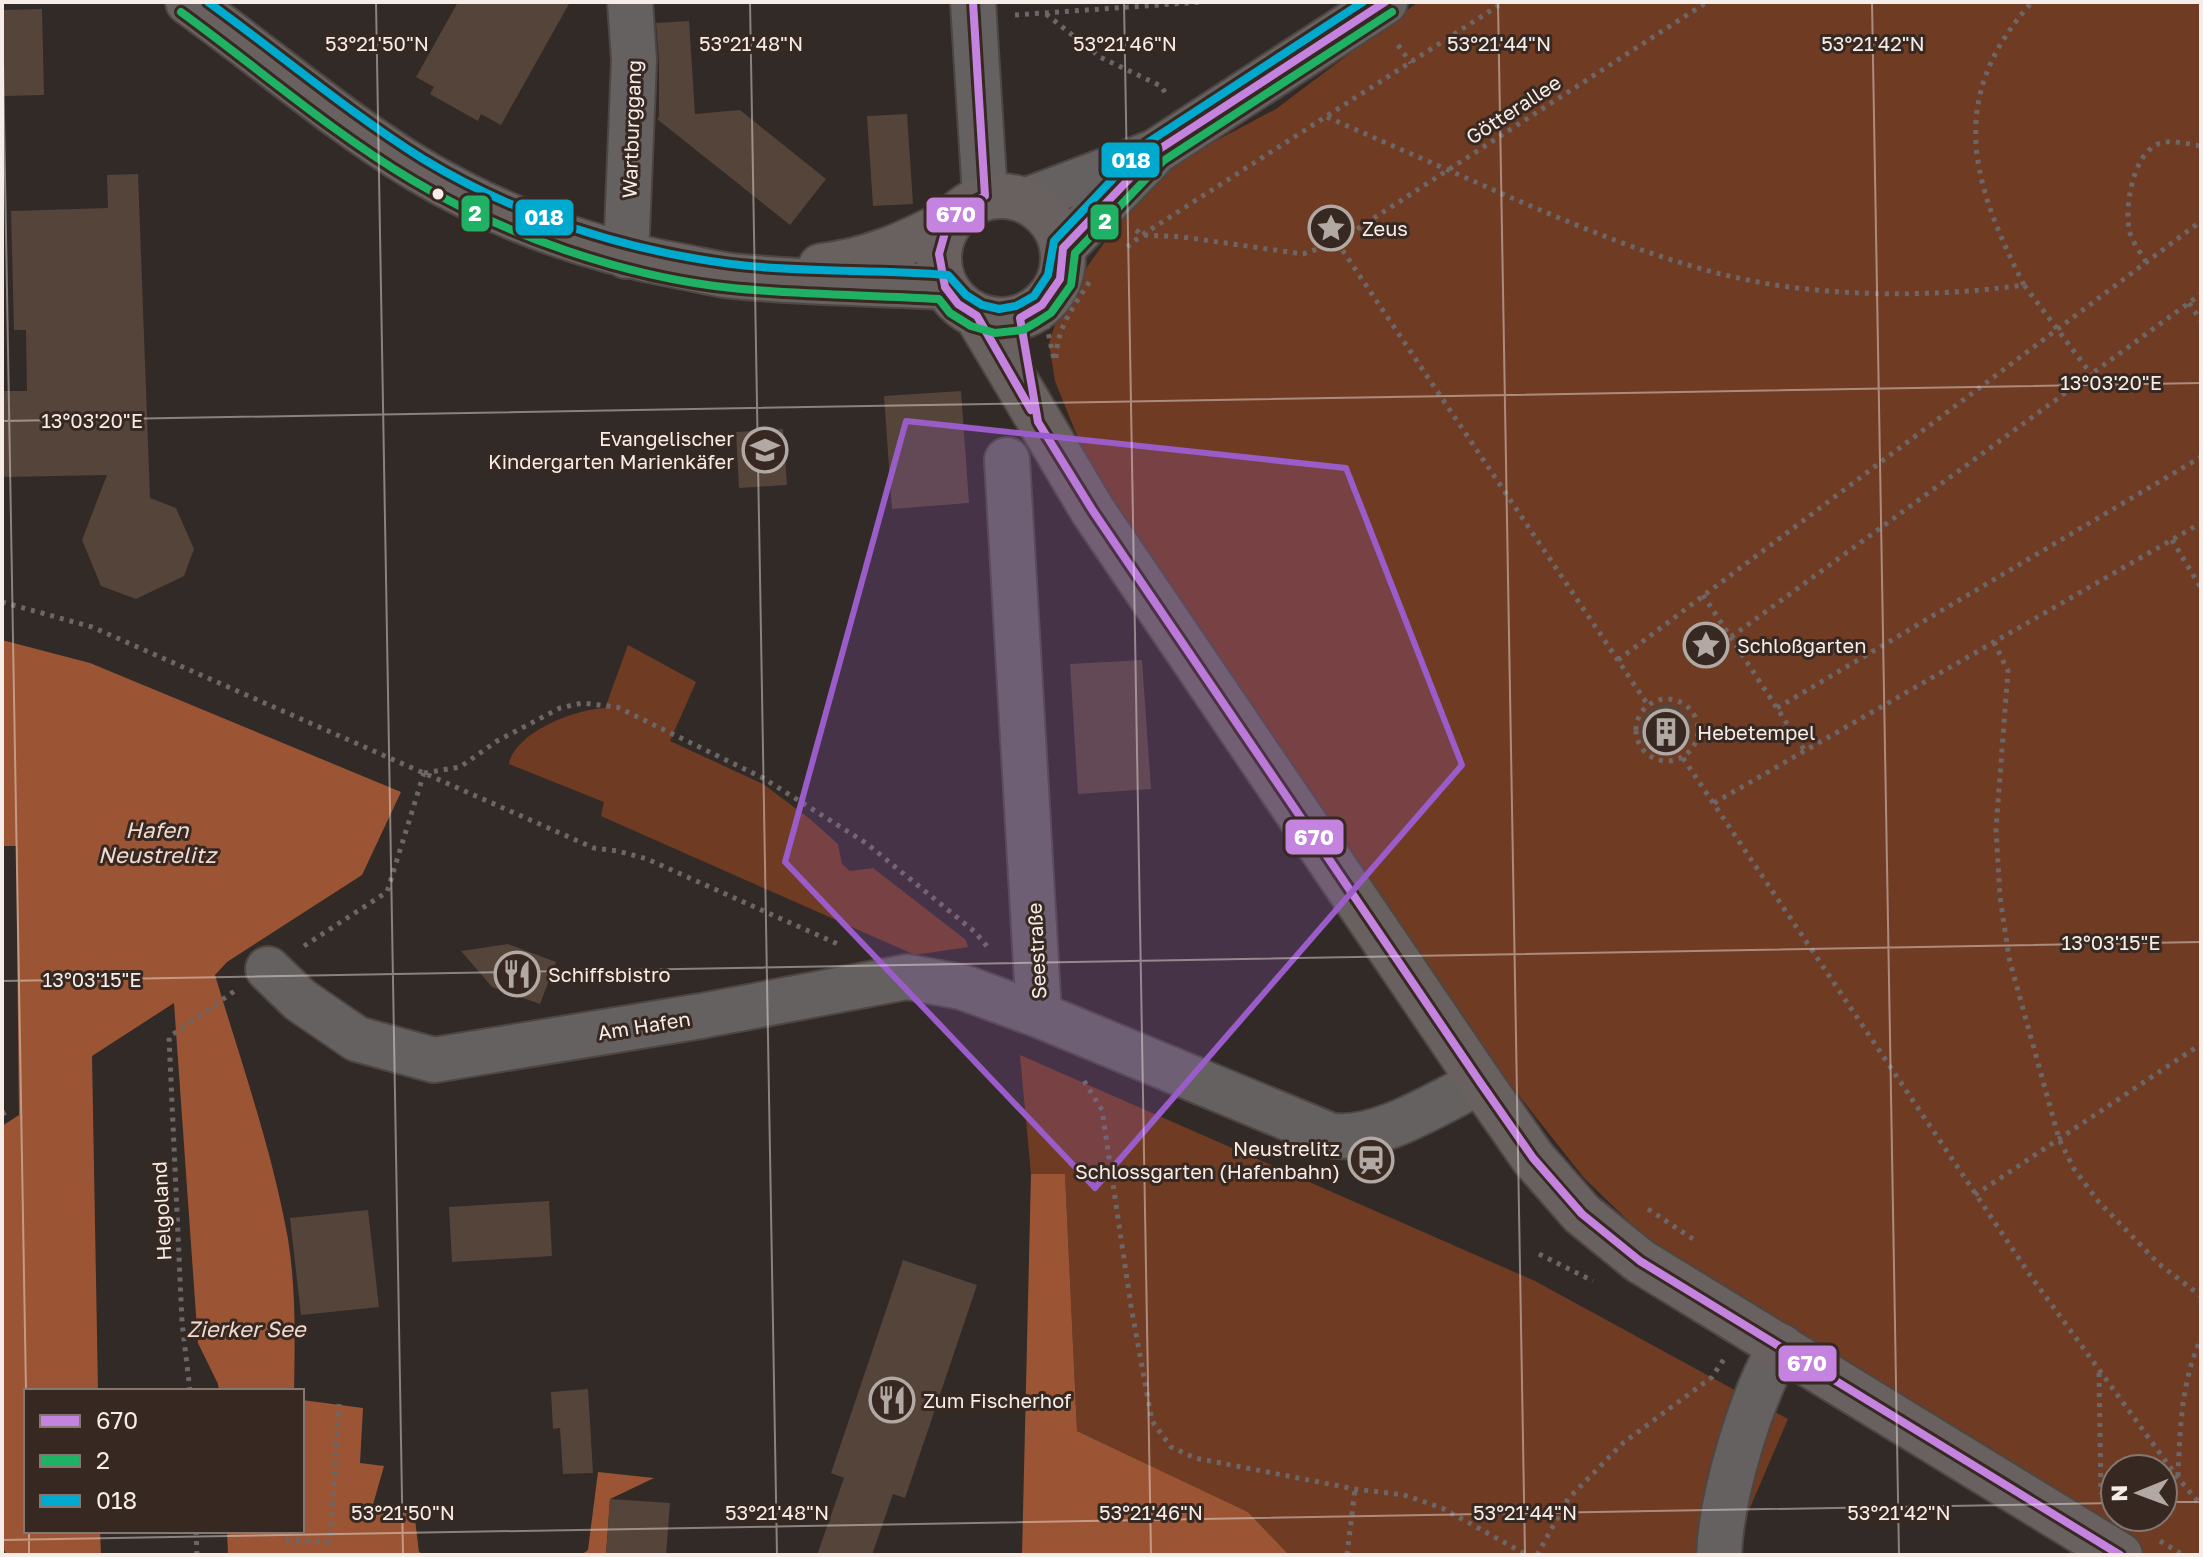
<svg xmlns="http://www.w3.org/2000/svg" width="2203" height="1557" viewBox="0 0 2203 1557" font-family="'Golos Text',sans-serif">
<style>
.green{fill:#703b23;fill-rule:evenodd}
.water{fill:#9c5534}
.building{fill:#55443a}
.lines{fill:none;stroke-linecap:round;stroke-linejoin:round}
.minor-casing{stroke:#4d4643;stroke-width:48}
.major-casing{stroke:#4d4643;stroke-width:48}
.path{stroke:#6c6766;stroke-width:5;stroke-dasharray:4 6;stroke-linecap:butt}
.minor{stroke:#656160;stroke-width:44}
.major{stroke:#68615f;stroke-width:44}
.bus-1-casing{stroke:#372922;stroke-width:14}
.bus-2-casing{stroke:#372922;stroke-width:14}
.bus-3-casing{stroke:#372922;stroke-width:14}
.bus-1{stroke:#c483df;stroke-width:8}
.bus-2{stroke:#20b264;stroke-width:8}
.bus-3{stroke:#00a9ce;stroke-width:8}
.marked{fill:#9a5cc9;fill-opacity:0.2;stroke:#9a5cc9;stroke-width:6;stroke-linejoin:round}
.ticks{fill:none;stroke:#f7ede8;stroke-width:2;stroke-opacity:0.45}
.bus-dot{fill:#f7ede8;stroke:#372922;stroke-width:3}
.labels{text-anchor:middle;dominant-baseline:central;stroke-width:6;stroke-linejoin:round;paint-order:stroke}
.street-label{font-size:20px;fill:#f7ede8;stroke:#372922}
.poi-label{font-size:20px;fill:#f7ede8;stroke:#372922;text-anchor:start}
.water-label{font-size:22px;font-style:italic;fill:#f1dad0;stroke:#372922}
.ticks-label{font-size:20px;text-anchor:middle;fill:#f7ede8;stroke:#372922;stroke-width:6;stroke-linejoin:round;paint-order:stroke}
.line-badge{stroke:#372922;stroke-width:3}
.badge-label{font-size:22px;text-anchor:middle;font-weight:bold;fill:#fff}
</style>
<rect width="100%" height="100%" fill="#322a27"/>
<path class="green" d="M1418 2H2201V1555H2146L1701 1278 1642 1234 1584 1178 1471 1035 1086 458 1055 381 1049 343 1063 301 1153 174 1276 109ZM2115 1469H2163V1517H2115Z
M628 645 696 682 670 741 763 784 810 819 838 844 842 864 850 871 873 868 966 940 968 947 915 955 601 816 604 802 509 764C515 732 576 709 605 708Z
M1020 1055 1535 1281 1788 1419 1734 1545 1741 1555H1289L1248 1512 1077 1431 1065 1175 1031 1174Z"/>
<path class="water" d="M2 640 90 663 401 792 362 875 227 962 215 975C241 1062 272 1149 288 1239 296 1289 295 1341 294 1391H219L218 1384 198 1343 174 1003 92 1056 98 1391H26V1531H100L101 1555H7L2 1547V1126L19 1115 16 846H2Z
M1031 1174H1065L1077 1431 1248 1512 1289 1555H1022Z
M302 1400 363 1408 360 1463 384 1466 372 1508 414 1511 419 1552 425 1555H228L227 1531H302Z
M598 1472 654 1478 610 1499 606 1555H581L588 1550Z"/>
<path class="building" d="M458 2H570L501 125 481 114 478 121 430 94 434 87 416 77Z
M42 9 44 95 2 96V10Z
M689 21 695 114 740 110 826 179 790 225 657 119 659 117V61L656 23Z
M907 114 913 204 873 206 867 116Z
M138 174 150 498 176 508 194 549 184 576 136 599 101 586 82 540 107 475 2 477V391H27L26 330H14L11 211 108 208 107 175Z
M961 391 969 503 892 509 884 396Z
M783 429 787 485 739 488 736 432Z
M1142 660 1151 789 1078 794 1070 664Z
M1640 730a26 26 0 1 1 52 0a26 26 0 1 1-52 0Z
M508 944 556 962 540 1004 492 987 461 951Z
M549 1201 552 1256 452 1262 449 1207Z
M368 1210 379 1307 301 1315 290 1218Z
M903 1260 977 1285 905 1498 893 1494 872 1555H817L844 1478 831 1473Z
M588 1389 593 1473 563 1474 560 1428 553 1429 551 1392Z
M610 1499 670 1503 666 1555H606Z"/>
<g class="lines">
<g class="minor-casing">
<path id="minor" d="M973 2 985 196
M1027 200 1155 152 1385 2
M1063 248 1151 157
M626 256 634 60 630 2
M1007 460 1039 1015
M268 969 300 1000 357 1039 434 1060 701 1016 907 977 962 987 1039 1015 1329 1135C1375 1144 1439 1102 1480 1082
M1719 1555C1721 1497 1751 1396 1781 1346"/>
</g>
<g class="major-casing">
<path id="major" d="M188 2C265 57 338 121 419 170 500 218 587 249 679 266 697 269 715 274 733 276 803 283 875 283 945 287
M939 258a62 62 0 1 1 124 0a62 62 0 1 1-124 0Z
M821 266C867 261 907 244 948 222
M977 316 1093 511 1480 1082 1533 1158 1582 1214 1640 1261 2120 1555"/>
</g>
<path class="path" d="M1046 14 1100 57 1161 86 1166 94
M1015 15 1202 2
M1398 45 1411 63
M1327 117C1386 143 1446 169 1505 195 1594 233 1685 272 1782 286 1862 297 1944 296 2024 285L2091 374
M1136 230 1142 235 1183 237 1303 254 1337 242 1707 2
M1337 242 1648 705
M1127 247 1142 235 1504 2
M2146 262C2140 252 2131 240 2129 229 2125 204 2133 155 2158 144 2171 139 2187 144 2201 146
M2024 285C1971 181 1946 98 2032 2
M2189 303 2201 321
M1042 305 1054 359
M1056 358C1057 327 1074 306 1090 281
M2172 540 2201 588
M1703 595 1805 751
M2 602 92 627 594 848 618 851 647 859 840 945
M1731 637 2201 294
M1994 642 2008 671 1996 829 2000 897 2009 958 2059 1139 2074 1169 2098 1201 2159 1264 2201 1296
M1618 660 2201 221
M1636 730a31 31 0 1 1 62 0a31 31 0 1 1-62 0Z
M1777 708 2201 457
M1683 758 2030 1275 2178 1478 2201 1505
M424 773 460 767 497 741 560 708 582 703 617 707 763 778 866 843 975 932 990 950
M1714 803 2201 523
M304 946 387 892 424 773
M1084 1081 1102 1110 1131 1306 1152 1421 1171 1447 1195 1458 1355 1489 1404 1495 1442 1508 1527 1555
M2 1114 8 1111
M1975 1195 2201 1044
M1648 1209 1696 1241
M1539 1254 1593 1281
M2099 1373 2101 1494
M190 1391 182 1322 169 1037 236 990
M2178 1476C2180 1431 2181 1381 2201 1339
M196 1531 197 1555
M286 1540 330 1542 339 1404
M2160 1541 2183 1555
M1347 1555 1355 1489
M1537 1555 1568 1499 1623 1443 1712 1377 1724 1359"/>
<use href="#minor" class="minor"/>
<use href="#major" class="major"/>
<g class="bus-1-casing">
<path id="bus-1" d="M973 2 985 196 965 206 948 222 939 254 945 287 958 304 977 316 1031 410
M1385 2 1155 152 1063 248 1060 279 1042 305 1020 318 1038 422 1093 511 1480 1082 1533 1158 1582 1214 1640 1261 2120 1555"/>
</g>
<g class="bus-2-casing">
<path id="bus-2" d="M181 12C258 68 330 131 412 180 504 235 625 277 732 288 801 295 870 295 939 299L950 313 971 326 995 333 1023 330 1037 322 1051 313 1071 285 1075 253 1163 161 1392 12"/>
</g>
<g class="bus-3-casing">
<path id="bus-3" d="M208 2C280 54 348 112 423 159 515 215 624 250 731 264 803 273 876 269 948 275L966 295 982 305 999 309 1016 306 1034 296 1048 275 1054 241 1147 143 1363 2"/>
</g>
<use href="#bus-1" class="bus-1"/>
<use href="#bus-2" class="bus-2"/>
<use href="#bus-3" class="bus-3"/>
</g>
<path class="marked" d="M906 421 1346 468 1462 765 1095 1188 785 862Z"/>
<path class="ticks" d="M2 2 26 1391M376 2 403 1555M750 2 777 1555M1124 2 1151 1555M1498 2 1525 1555M1872 2 1899 1555M2 421 2201 383M2 981 2201 942M2163 1502H2201M29 1531V1555M2 1540 2115 1503"/>
<defs>
<g id="sight-ring" transform="scale(2.3)"><circle r="9.5" fill="#372922" stroke="#b2a9a4" stroke-width="1.5"/><path d="M0-6L1.8-2.2L6-1.7L2.9 1.2L3.7 5.4L0 3.3L-3.7 5.4L-2.9 1.2L-6-1.7L-1.8-2.2Z" fill="#b2a9a4"/></g>
<g id="school-ring" transform="scale(2.3)"><circle r="9.5" fill="#372922" stroke="#b2a9a4" stroke-width="1.5"/><path d="M0-5L7-2L0 1L-7-2ZM-4 1L0 2.5L4 1V4Q0 6-4 4Z" fill="#b2a9a4"/></g>
<g id="building-ring" transform="scale(2.3)"><circle r="9.5" fill="#372922" stroke="#b2a9a4" stroke-width="1.5"/><path d="M-4-6H4V6H1V3H-1V6H-4ZM-2.5-4.3h1.7v1.8h-1.7ZM.8-4.3h1.7v1.8H.8ZM-2.5-1h1.7V.8h-1.7ZM.8-1h1.7V.8H.8Z" fill="#b2a9a4"/></g>
<g id="restaurant-ring" transform="scale(2.3)"><circle r="9.5" fill="#372922" stroke="#b2a9a4" stroke-width="1.5"/><path d="M-5-6h1v4h1v-4h1v4h1v-4h1v5L-1.5 .5V6h-2V.5L-5-1ZM5-6V6H3V1.5H1.5Q1.5-4 5-6Z" fill="#b2a9a4"/></g>
<g id="station-ring" transform="scale(2.3)"><circle r="9.5" fill="#372922" stroke="#b2a9a4" stroke-width="1.5"/><path d="M-3-6H3Q5-6 5-4V2Q5 4 3 4L4.5 6H3L1.5 4h-3L-3 6H-4.5L-3 4Q-5 4-5 2V-4Q-5-6-3-6ZM-3.5-4v3h7v-3ZM-3.5 1v1.5H-2V1ZM2 1v1.5H3.5V1Z" fill="#b2a9a4"/></g>
</defs>
<g fill-rule="evenodd">
<use href="#sight-ring" x="1331" y="228"/>
<use href="#school-ring" x="765" y="450"/>
<use href="#sight-ring" x="1706" y="645"/>
<use href="#building-ring" x="1666" y="732"/>
<use href="#restaurant-ring" x="517" y="974"/>
<use href="#station-ring" x="1371" y="1160"/>
<use href="#restaurant-ring" x="892" y="1400"/>
</g>
<circle class="bus-dot" cx="438" cy="194" r="7"/>
<g class="labels">
<g class="street-label">
<text transform="translate(1513 109) rotate(-33)">Götterallee</text>
<text transform="translate(631 129) rotate(-88)">Wartburggang</text>
<text transform="translate(1036 951) rotate(-93)">Seestraße</text>
<text transform="translate(644 1025) rotate(-9)">Am Hafen</text>
<text transform="translate(161 1211) rotate(-93)">Helgoland</text>
</g>
<g class="poi-label">
<text x="1362" y="228">Zeus</text>
<text x="734" y="438" text-anchor="end">Evangelischer<tspan x="734" dy="23">Kindergarten Marienkäfer</tspan></text>
<text x="1737" y="645">Schloßgarten</text>
<text x="1697" y="732">Hebetempel</text>
<text x="548" y="974">Schiffsbistro</text>
<text x="1340" y="1148" text-anchor="end">Neustrelitz<tspan x="1340" dy="23">Schlossgarten (Hafenbahn)</tspan></text>
<text x="923" y="1400">Zum Fischerhof</text>
</g>
<g class="water-label">
<text x="157" y="829">Hafen<tspan x="157" dy="25">Neustrelitz</tspan></text>
<text x="246" y="1328">Zierker See</text>
</g>
</g>
<g class="ticks-label">
<text x="377" y="51">53°21'50"N</text>
<text x="751" y="51">53°21'48"N</text>
<text x="1125" y="51">53°21'46"N</text>
<text x="1499" y="51">53°21'44"N</text>
<text x="1873" y="51">53°21'42"N</text>
<text x="2111" y="390">13°03'20"E</text>
<text x="92" y="428">13°03'20"E</text>
<text x="2111" y="950">13°03'15"E</text>
<text x="92" y="987">13°03'15"E</text>
<text x="403" y="1520">53°21'50"N</text>
<text x="777" y="1520">53°21'48"N</text>
<text x="1151" y="1520">53°21'46"N</text>
<text x="1525" y="1520">53°21'44"N</text>
<text x="1899" y="1520">53°21'42"N</text>
</g>
<g class="line-badge">
<rect x="1100" y="141" width="61" height="38" rx="8" fill="#00a9ce"/>
<rect x="460" y="194" width="31" height="39" rx="8" fill="#20b264"/>
<rect x="925" y="196" width="61" height="38" rx="8" fill="#c483df"/>
<rect x="514" y="198" width="61" height="39" rx="8" fill="#00a9ce"/>
<rect x="1089" y="203" width="31" height="38" rx="8" fill="#20b264"/>
<rect x="1284" y="818" width="61" height="38" rx="8" fill="#c483df"/>
<rect x="1777" y="1344" width="61" height="39" rx="8" fill="#c483df"/>
</g>
<g class="badge-label">
<text x="1131" y="168">018</text>
<text x="475" y="221">2</text>
<text x="956" y="222">670</text>
<text x="544" y="225">018</text>
<text x="1105" y="229">2</text>
<text x="1314" y="845">670</text>
<text x="1807" y="1371">670</text>
</g>
<rect width="2203" height="1557" fill="none" stroke="#f7ede8" stroke-width="8"/>
<rect x="24" y="1389" width="280" height="144" fill="#372922" stroke="#847771" stroke-width="2"/>
<rect x="40" y="1415" width="40" height="12" fill="#c483df" stroke="#847771" stroke-width="2"/>
<text x="96" y="1429" font-size="24" fill="#f7ede8">670</text>
<rect x="40" y="1455" width="40" height="12" fill="#20b264" stroke="#847771" stroke-width="2"/>
<text x="96" y="1469" font-size="24" fill="#f7ede8">2</text>
<rect x="40" y="1495" width="40" height="12" fill="#00a9ce" stroke="#847771" stroke-width="2"/>
<text x="96" y="1509" font-size="24" fill="#f7ede8">018</text>
<g transform="translate(2139 1493) rotate(269)"><circle r="38" fill="#372922" stroke="#847771" stroke-width="2"/>
<path d="M0-6L14 30L0 20L-14 30Z" fill="#b2a9a4"/>
<text y="-12" font-size="22" font-weight="bold" text-anchor="middle" fill="#f7ede8">N</text>
</g>
</svg>
